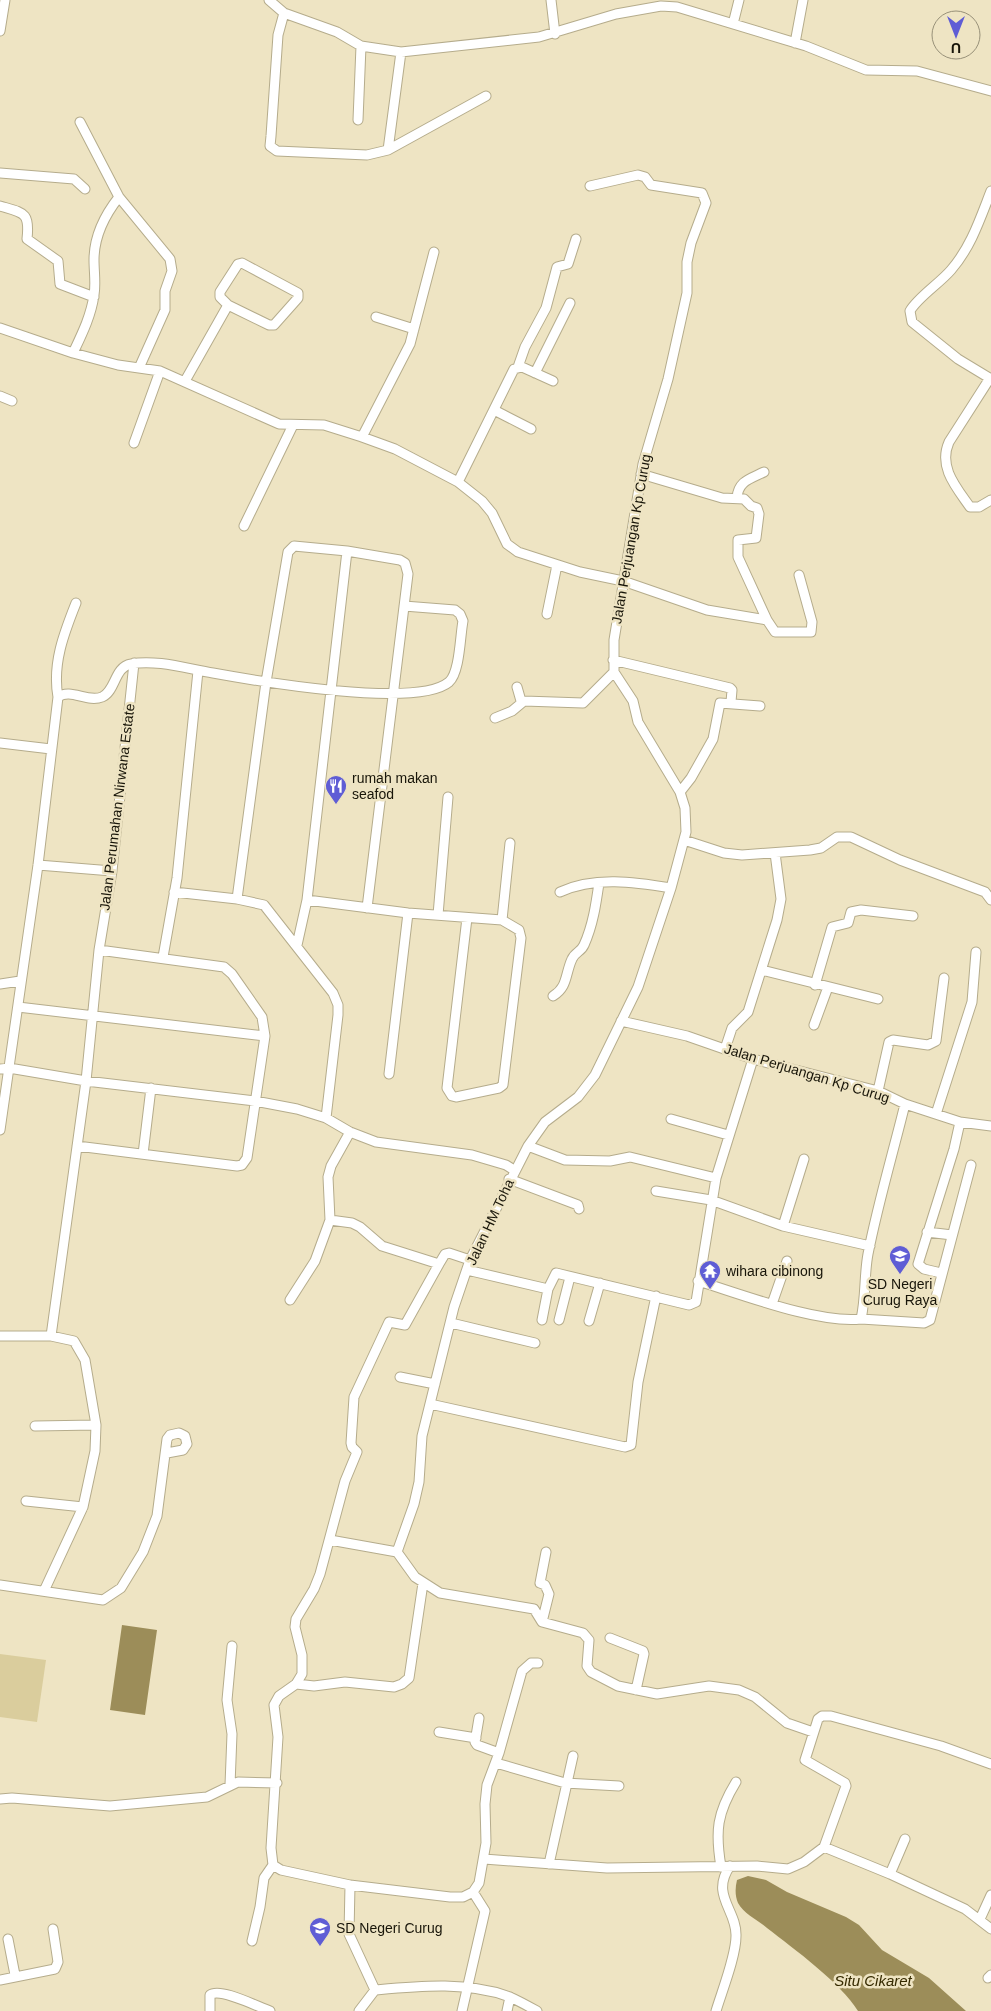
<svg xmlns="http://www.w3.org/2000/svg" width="991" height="2011" viewBox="0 0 991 2011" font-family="Helvetica,sans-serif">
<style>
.green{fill:#dacd9d}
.water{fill:#9c8d59}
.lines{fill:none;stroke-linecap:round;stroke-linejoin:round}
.minor-casing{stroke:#b5ac8c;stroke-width:11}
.minor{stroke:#fff;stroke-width:9}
.labels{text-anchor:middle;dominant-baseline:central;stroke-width:5;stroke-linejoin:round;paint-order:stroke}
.street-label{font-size:14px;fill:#181509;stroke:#eee4c3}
.poi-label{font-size:14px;fill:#181509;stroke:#eee4c3;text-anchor:start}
.water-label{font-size:15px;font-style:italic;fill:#352a00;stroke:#eee4c3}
</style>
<rect width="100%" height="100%" fill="#eee4c3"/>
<path class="green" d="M0 1654 46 1660 37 1722 0 1717Z"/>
<path class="water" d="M122 1625 157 1630 145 1715 110 1710Z
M748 1876 766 1880 787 1892 846 1917 859 1925 882 1950 929 1978 966 2011H858C841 1983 794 1949 767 1928 758 1920 744 1914 738 1903 735 1896 735 1888 737 1880Z"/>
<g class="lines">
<g class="minor-casing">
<path id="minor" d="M269 0 284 13 337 32 361 46 401 52 539 37 616 14 661 6 677 7 806 46 866 70 917 71 991 91
M551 0 555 34
M284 13 278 35 271 136 270 146 277 151 367 155 388 150 486 96
M733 24 739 0
M0 31 5 0
M795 43 803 0
M358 120 361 46
M80 122 119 197 170 259 172 271 165 291V310L139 368
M388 150 401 52
M0 173 74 179 85 189
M991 191C980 219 971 247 951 270 940 283 917 298 910 311L912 322 958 359 991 379
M0 206C24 213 30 212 27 239L58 261 60 284 94 297
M242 263 298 293V298L274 325H269L228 305 220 297V292L238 264Z
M376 317 414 329
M0 328 73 353 118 365 160 371 279 424 324 425 362 437 395 449 458 482 482 501 492 513 507 544 518 552 580 572 623 581 707 610 767 620 775 632H811L812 622 799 575
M73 353C82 334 91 316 94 295 96 284 94 272 94 260 94 236 104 216 119 197
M518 367 525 347 546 308 557 267 568 264 576 239
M535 373 570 303
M990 378 949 442C938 467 956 487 970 507H979L991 500
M185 381 228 305
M0 396 12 401
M494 410 531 429
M362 437 410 344 434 252
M134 443 160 371
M641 474 722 498 744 499 751 506 757 508 759 514 756 538 738 540V557L767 620
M458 482 514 369 522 367 553 381
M737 498C738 481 750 479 764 472
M244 526 293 425
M547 614 557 565
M613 660 730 688 732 690 731 702
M517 687 521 701
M58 697C52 664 64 633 76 603
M495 718 512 711 524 701 583 703 614 672
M0 743 51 749
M680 792 691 778 713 739 720 703 760 706
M684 840 724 853 742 855 810 850 821 848 837 837H851L900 860 985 892 991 900
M38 865 112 871
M174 892 237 899 264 905 333 993 338 1005V1015L326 1118
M560 892C594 876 635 882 671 888
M237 899 266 682 288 552 294 546 347 551
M307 900 408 913 502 920 519 930 521 938 503 1085 499 1088 456 1097 452 1096 447 1088 467 918
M438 915 448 797
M502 920 510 843
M297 945 307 900 347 551 400 560 405 563 408 574 367 908
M163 957 177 878 198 671
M762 970 878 999
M0 984 20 981
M815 985 832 927 848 923 851 912 861 910 913 916
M553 996C568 987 565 974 572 959 575 952 581 952 584 945 593 925 596 904 599 883
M18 1007 265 1036
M621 1021 687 1036 753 1059 878 1091 905 1104 960 1122 991 1126
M814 1025 828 987
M725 1049 732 1028 748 1012 777 920 781 899 775 853
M0 1069 9 1068 86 1081 255 1101 297 1109 326 1118 350 1132 376 1142 472 1155 506 1165 514 1170
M389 1074 408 913
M878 1091 889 1042 893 1040 928 1045 936 1041 944 978
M936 1114 972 1002 976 952
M671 1119 728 1135
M0 1130 38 865 58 697C71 688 87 703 102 697 116 691 114 667 131 664 156 659 188 669 213 673 257 681 417 709 449 682 460 672 460 636 463 621L460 614 455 610 404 606
M350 1132 331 1166 328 1177 330 1220 352 1223 360 1227 382 1246 439 1264 445 1254 449 1253 470 1260
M77 1146 237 1166 242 1165 247 1158 265 1036 262 1017 232 974 224 967 99 950
M528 1146 565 1160 610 1161 630 1157 716 1178
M143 1154 151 1088
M509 1179 578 1205 579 1209
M656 1191 711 1200 783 1226 870 1246
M783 1226 804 1159
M927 1232 952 1235
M467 1270 548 1289
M941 1273 924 1269 918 1264 954 1149 960 1122
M698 1281C741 1294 818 1324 861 1319 866 1297 864 1275 868 1254 878 1203 893 1153 905 1104
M290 1300 315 1261 330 1220
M772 1304 787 1261
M861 1319 924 1323 930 1320 971 1165
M542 1320 548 1289 556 1273 689 1305 696 1302 716 1178 753 1059
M559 1320 570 1277
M589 1321 600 1283
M451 1323 535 1343
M0 1336H51L74 1341 85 1360 96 1425 95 1451 83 1507 44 1591
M51 1336 86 1081 99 950 112 871 134 663
M400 1377 435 1384
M430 1404 625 1447 631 1445 638 1382 656 1296
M35 1426 96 1425
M26 1501 83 1507
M330 1540 397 1552
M397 1552 414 1504 419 1482 422 1436 454 1307 470 1260 528 1146 545 1122 578 1097 595 1075 638 987 671 888 686 832 685 808 680 792 638 722 633 701 614 672V640L643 464 668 379 687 293V262L691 243 706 203 702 193 651 185 645 177 638 175 590 186
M397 1552 415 1577 440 1593 534 1609 542 1622 583 1633 589 1640 587 1666 591 1672 618 1686 657 1694 709 1686 739 1690 755 1697 787 1723 813 1732
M0 1585 103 1600 121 1588 143 1552 157 1516 167 1439 170 1435 179 1433 185 1436 187 1444 183 1450 167 1453
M542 1622 549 1594 545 1585 540 1583 546 1552
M610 1638 643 1651 644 1654 636 1690
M296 1684 314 1686 345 1682 394 1687 402 1684 409 1678 423 1583
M479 1718 475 1742 477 1745 499 1753
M439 1732 476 1738
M496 1763 565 1783 619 1786
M230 1785 232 1734 227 1700 232 1646
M0 1799 12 1798 110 1806 207 1797 238 1782 277 1783
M824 1847 890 1874 965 1909 991 1929
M484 1859 607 1868 757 1866 788 1869 804 1862 824 1847 846 1786 845 1783 805 1760 818 1719 822 1716H831L941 1746 991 1764
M549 1864 573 1756
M273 1865 281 1870 350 1885
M721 1867C715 1831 717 1813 736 1782
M890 1874 905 1839
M980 1919 991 1895
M8 1939 15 1975
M252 1941 260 1907 264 1878 273 1865 271 1848 278 1737 274 1705 279 1696 296 1684 302 1674V1655L295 1627 296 1619 314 1589 320 1574 345 1481 357 1452 352 1447 351 1443 354 1397 389 1322 405 1325 439 1264
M988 1978 991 1975
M0 1980 55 1969 58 1962 53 1929
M375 1990 349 1934 350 1885 450 1897H463L473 1892 479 1883 486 1843 485 1804 487 1785 499 1753 522 1671 531 1663H538
M210 2011V1995C220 1987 258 2007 270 2011
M359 2011 375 1990C419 1986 468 1981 510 1997 519 2001 528 2006 537 2011
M462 2011 485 1911 473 1892
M507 2011 510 1997
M716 2011C722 1991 736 1956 736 1936 737 1910 710 1895 730 1866"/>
</g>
<use href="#minor" class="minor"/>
</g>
<defs>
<g id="restaurant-pin" transform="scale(1.125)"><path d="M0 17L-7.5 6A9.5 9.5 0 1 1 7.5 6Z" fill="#5f5dd5" stroke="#eee4c3"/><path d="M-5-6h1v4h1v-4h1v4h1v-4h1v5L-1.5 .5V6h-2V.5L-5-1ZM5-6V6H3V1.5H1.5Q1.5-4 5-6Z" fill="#fff"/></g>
<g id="school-pin" transform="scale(1.125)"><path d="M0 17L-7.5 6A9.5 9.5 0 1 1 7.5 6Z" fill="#5f5dd5" stroke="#eee4c3"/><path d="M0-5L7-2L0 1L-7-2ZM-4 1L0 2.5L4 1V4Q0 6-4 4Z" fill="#fff"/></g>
<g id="temple-pin" transform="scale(1.125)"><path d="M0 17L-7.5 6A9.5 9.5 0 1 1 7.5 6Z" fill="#5f5dd5" stroke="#eee4c3"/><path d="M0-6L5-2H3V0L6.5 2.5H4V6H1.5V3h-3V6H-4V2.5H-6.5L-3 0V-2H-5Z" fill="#fff"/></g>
</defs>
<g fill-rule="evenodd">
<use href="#restaurant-pin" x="336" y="786"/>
<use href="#school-pin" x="900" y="1256"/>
<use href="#temple-pin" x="710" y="1271"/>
<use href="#school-pin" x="320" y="1928"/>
</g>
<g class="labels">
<g class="street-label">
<text transform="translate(631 539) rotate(-80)">Jalan Perjuangan Kp Curug</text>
<text transform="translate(117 807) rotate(-83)">Jalan Perumahan Nirwana Estate</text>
<text transform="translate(807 1073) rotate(17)">Jalan Perjuangan Kp Curug</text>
<text transform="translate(490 1222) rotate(-65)">Jalan HM Toha</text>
</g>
<g class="poi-label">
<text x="352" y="778">rumah makan<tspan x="352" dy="16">seafod</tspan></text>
<text x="726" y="1271">wihara cibinong</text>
<text x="900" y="1284" text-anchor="middle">SD Negeri<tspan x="900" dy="16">Curug Raya</tspan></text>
<text x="336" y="1928">SD Negeri Curug</text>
</g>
<g class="water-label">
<text x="873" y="1980">Situ Cikaret</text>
</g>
</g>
<g transform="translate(956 35) rotate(180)"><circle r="24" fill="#eee4c3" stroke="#989179"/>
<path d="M0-4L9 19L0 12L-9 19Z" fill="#5f5dd5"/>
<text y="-8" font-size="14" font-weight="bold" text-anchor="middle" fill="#181509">U</text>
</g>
</svg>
